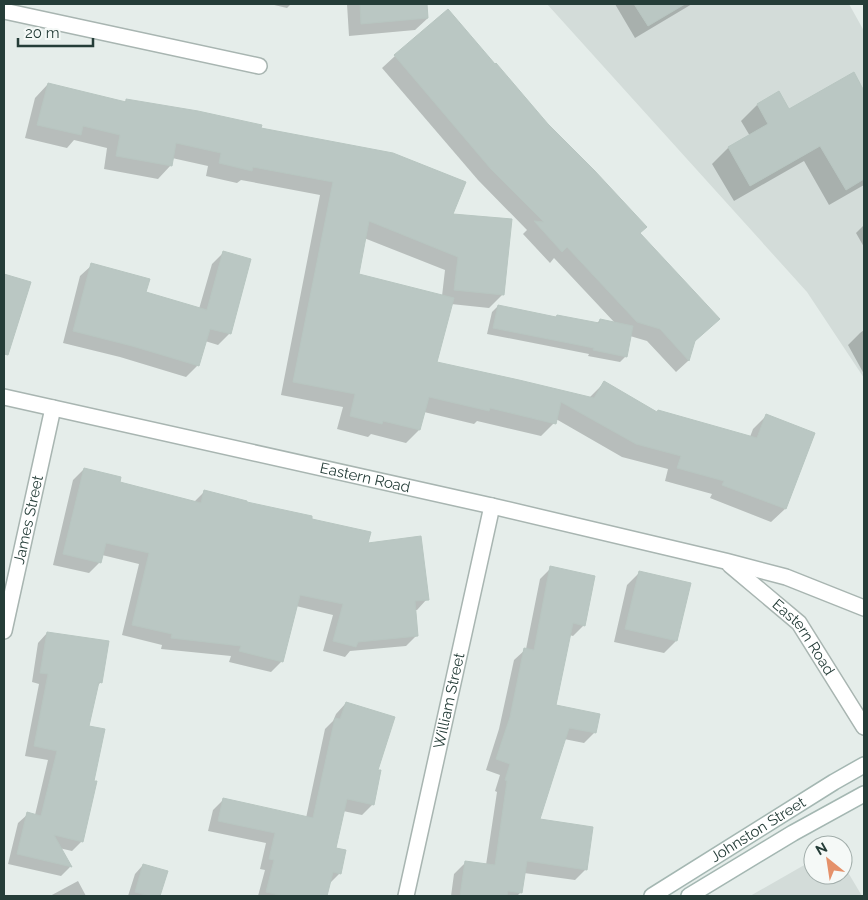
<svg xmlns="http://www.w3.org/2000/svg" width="868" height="900" viewBox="0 0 868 900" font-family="Raleway,sans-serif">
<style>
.built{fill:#d3dcd9}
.shadow{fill:#0003;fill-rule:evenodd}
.building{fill:#bac7c3;stroke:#b8c6c1}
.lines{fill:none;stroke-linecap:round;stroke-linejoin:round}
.minor-casing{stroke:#a8b5b1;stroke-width:18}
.tertiary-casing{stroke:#a8b5b1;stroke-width:18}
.secondary-casing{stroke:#a4b7b2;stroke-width:18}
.minor{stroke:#fff;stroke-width:15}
.tertiary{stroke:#fff;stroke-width:15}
.secondary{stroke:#fff;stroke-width:15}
.labels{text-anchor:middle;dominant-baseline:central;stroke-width:4.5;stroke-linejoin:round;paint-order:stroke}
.street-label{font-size:15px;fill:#253d38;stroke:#f5f9f7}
</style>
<rect width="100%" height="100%" fill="#e5edea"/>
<path class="built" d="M547 4H849L864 31V378L807 292Z
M813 860V875H843V864L862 896H750Z"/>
<path class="shadow" d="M270 4H291L287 8Z
M347 4H426L428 18 415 30 349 36Z
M615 4H692L635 38Z
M395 56 639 233 694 342 688 361 676 372 647 341 630 336 626 356 620 362 588 356 589 354 487 334 492 312 498 306 555 318 557 316 596 324 600 320 615 323 554 258 550 263 523 234 527 230 478 180 382 68Z
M853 74 864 93V185L829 205 804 161 734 201 712 164 728 148 750 136 741 121 757 105 789 111Z
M48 84 124 103 126 100 260 129 451 215 502 295 489 308 451 304 436 363 589 398 604 383 656 413 750 437 753 429 766 416 814 434 785 509 771 522 710 498 712 494 665 481 668 469 622 457 556 419 554 423 541 436 477 421 474 424 424 412 419 430 406 443 371 434 368 437 337 429 343 407 281 395 320 195 241 180 237 183 206 176 208 166 172 158 171 165 158 179 104 169 107 148 74 140 67 148 25 138 35 98ZM364 238 445 270 442 296 357 275Z
M864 225V247L856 233Z
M223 253 230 333 218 345 205 341 198 365 186 377 120 357 63 343 80 276 92 265 145 293 199 309 212 264Z
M4 275 29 283 4 345Z
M864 330V374L848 345 860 333Z
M84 469 119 483 194 502 204 492 245 503 310 520 366 545 427 599 417 610H415L417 635 406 646 350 651 345 657 323 651 333 615 296 606 282 661 271 672 229 662 231 656 161 649 162 645 122 635 139 564 102 555 100 562 89 573 53 565 73 480Z
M551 568 584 625 573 636 569 635 554 706 595 732 584 743 564 739 538 820 586 869 575 880 524 873 521 892 517 896H451L454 874 465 863 486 865 497 792 495 791 500 775 486 770 499 729 514 660 526 649 540 579Z
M639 573 676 641 664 653 614 642 627 585Z
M47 633 101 682 96 687 88 727 93 782 82 841 72 851 59 848 70 867 61 876 8 864 18 823 28 814 35 815 48 760 25 756 39 684 32 682 38 643Z
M346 703 377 771 373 804 362 815 343 811 335 849 340 873 329 884 326 896H258L265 870 260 869 266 843 208 831 213 810 223 800 306 818 325 729 333 721 336 714Z
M143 865 166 872 159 896H128L135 874Z
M78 881 86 896H50Z"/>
<path class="building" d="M360 4H427L428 18 361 24Z
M634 4H685L648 26Z
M448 9 495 64 496 63 548 124 594 170 647 227 640 233 720 319 695 341 689 361 660 329 637 322 567 247 562 252 534 221 544 222 490 168 394 55Z
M854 72 864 91V179L846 190 820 146 750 186 728 147 768 124 757 104 779 91 789 109Z
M48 83 126 102V99L198 111 262 125 261 128 393 153 466 182 453 214 512 219 504 295 454 290 458 257 369 221 359 274 454 298 437 362 519 380 594 398 604 381 657 412 658 410 757 438 766 414 815 433 786 509 722 485 724 481 677 468 681 456 636 444 561 402 556 424 490 408 489 411 429 397 420 430 383 421 382 424 350 416 355 394 293 382 333 182 253 167 252 171 219 163 221 153 176 143 172 166 116 156 120 135 83 126 81 135 37 125Z
M223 251 251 259 231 334 210 329 199 366 132 346 73 331 91 263 150 279 146 292 207 310Z
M4 274 31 282 8 355 4 354Z
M498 305 556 317 557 315 599 323 600 319 633 326 627 357 593 350 594 348 493 328Z
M84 468 121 477 120 482 201 503 204 490 247 501V502L312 516V519L371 532 368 543 421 536 429 600 415 601 418 636 358 642 356 647 333 641 343 604 300 595 283 662 239 651 241 646 171 638 172 634 132 625 149 553 106 543 101 563 63 554Z
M550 566 595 576 585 626 573 623 556 705 600 714 596 733 569 728 540 819 593 827 587 870 527 861 522 893 508 891 507 896H460L465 861 495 865 507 781 505 780 510 764 496 759 510 717 524 648 534 650Z
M639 571 691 583 677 641 625 629Z
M47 632 109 641 102 683 99 682 89 726 105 729 94 781H97L83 842 54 835 72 867 17 854 27 812 41 816 57 751 34 746 48 674 40 673Z
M346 702 395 717 378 770H381L374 805 347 799 336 848 346 850 341 874 333 872 327 896H283L266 892 274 860 269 859 275 833 218 821 223 798 313 818 335 718 340 719Z
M143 864 168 871 160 896H149L135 892Z"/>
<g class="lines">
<g class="minor-casing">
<g id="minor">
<path d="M4 11 259 66"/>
<path id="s1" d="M4 631 53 408"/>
<path id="s2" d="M406 896 492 506"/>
</g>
</g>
<g class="tertiary-casing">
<g id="tertiary">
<path id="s3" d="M4 397 492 506 725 561 786 577 864 608"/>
<path id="s4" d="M730 565 799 623 864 727"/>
</g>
</g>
<g class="secondary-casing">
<g id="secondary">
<path id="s5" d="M652 896 834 782 864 765"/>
<path d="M689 896 793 833 864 794"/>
</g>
</g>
<use href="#minor" class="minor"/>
<use href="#tertiary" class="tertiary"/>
<use href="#secondary" class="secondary"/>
</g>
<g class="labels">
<g class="street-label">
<text stroke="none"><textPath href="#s3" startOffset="370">Eastern Road</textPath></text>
<text stroke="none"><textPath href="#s1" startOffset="114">James Street</textPath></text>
<text stroke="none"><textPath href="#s4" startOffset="104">Eastern Road</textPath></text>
<text stroke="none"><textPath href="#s2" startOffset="200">William Street</textPath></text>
<text stroke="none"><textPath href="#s5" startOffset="125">Johnston Street</textPath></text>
</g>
</g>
<rect width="868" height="900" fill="none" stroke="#253d38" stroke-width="10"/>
<g transform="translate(828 860) rotate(330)"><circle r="24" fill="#f5f9f7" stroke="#a2aeab"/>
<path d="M0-4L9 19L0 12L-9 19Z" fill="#e5916a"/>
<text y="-8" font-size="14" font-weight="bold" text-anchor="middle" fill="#253d38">N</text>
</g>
<path d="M18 38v8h75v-8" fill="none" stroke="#253d38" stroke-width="2.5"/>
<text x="25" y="38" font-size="15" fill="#253d38" stroke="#f5f9f7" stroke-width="4" paint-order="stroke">20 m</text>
</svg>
